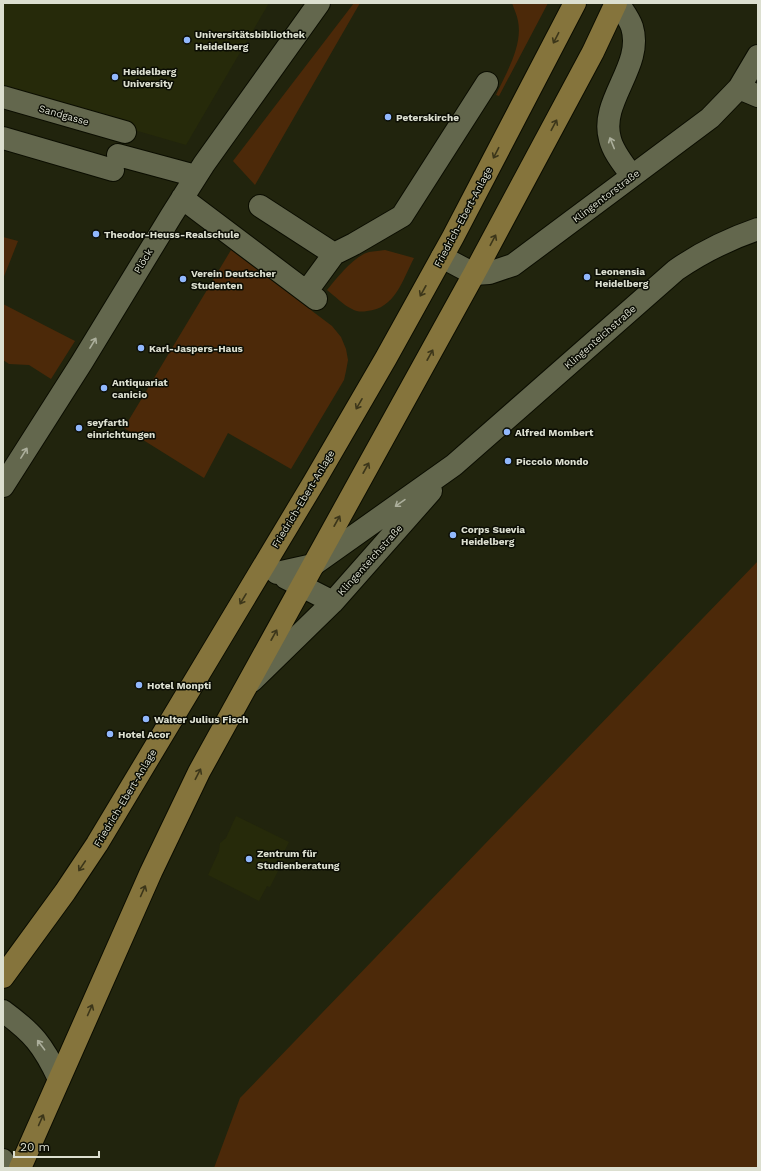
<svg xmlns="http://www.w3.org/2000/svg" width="761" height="1171" viewBox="0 0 761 1171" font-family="'Work Sans',sans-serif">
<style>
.built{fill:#262a0a}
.green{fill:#4c2909}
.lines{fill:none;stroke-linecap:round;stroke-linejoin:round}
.minor-casing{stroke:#0b0d00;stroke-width:24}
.major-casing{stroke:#0b0d00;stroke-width:24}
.minor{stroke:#63674d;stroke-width:22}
.major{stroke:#85743c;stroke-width:22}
.oneway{stroke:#3c361a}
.oneway2{stroke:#acaf9c}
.poi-dot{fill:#91b8fd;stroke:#0b0d04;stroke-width:1.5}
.labels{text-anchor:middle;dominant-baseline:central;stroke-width:3;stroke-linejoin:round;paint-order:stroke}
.poi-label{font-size:10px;font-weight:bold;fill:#dcdfd0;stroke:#0b0d04;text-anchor:start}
.street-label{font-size:10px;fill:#dcdfd0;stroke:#0b0d04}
</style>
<rect width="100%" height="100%" fill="#21240d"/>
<path class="built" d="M3 3H269L186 145 3 92Z
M236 816 289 842 281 858 284 859 270 887 267 886 259 901 208 875 219 851 220 843 226 838Z"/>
<path class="green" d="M354 3H360L255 185 233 161Z
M512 3H548L499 96 496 95C506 73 523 46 518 21 517 15 514 9 512 3Z
M3 237 18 241 3 279Z
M231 250 332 326 341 337 346 349 348 360 346 371 344 380 291 469 228 433 204 478 124 428Z
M385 250 414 258C403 279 395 309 367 311 362 312 357 312 352 309 343 305 335 296 327 290 337 278 354 256 369 252 374 251 380 251 385 250Z
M3 304 75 341 51 379 29 365 9 364 3 360Z
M758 561V1168H214L240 1098Z"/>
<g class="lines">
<g class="minor-casing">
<path id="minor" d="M618 3C623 11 629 18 632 27 644 66 599 101 610 139 613 152 624 165 632 176
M739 88 758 96
M3 97 125 132
M3 138 113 170
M118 155 196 176
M182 198 316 299
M260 206 334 254
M442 257 474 274 489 273 513 265 710 118 739 88 758 56
M307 291 334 254 354 244 402 216 487 83
M3 486 82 362 171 216 204 164 319 3
M277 573 313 565 454 465 676 270C702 252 729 239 758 229
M286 578 333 602
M252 681 333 602 431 491
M3 1011C33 1033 43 1045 59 1079
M3 1160 6 1168"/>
</g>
<g class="major-casing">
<path id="major" d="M3 977 65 892 97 844 314 482 386 358 453 237 575 3
M20 1168 151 872 199 772 474 274 593 52 616 3"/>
</g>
<use href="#minor" class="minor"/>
<use href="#major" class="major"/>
</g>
<defs><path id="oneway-shaft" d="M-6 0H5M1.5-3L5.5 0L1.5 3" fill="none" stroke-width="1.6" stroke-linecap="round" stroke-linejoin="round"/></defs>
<g class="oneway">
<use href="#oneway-shaft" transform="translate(556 38) rotate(117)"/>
<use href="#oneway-shaft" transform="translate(554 125) rotate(-62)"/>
<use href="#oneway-shaft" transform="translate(496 153) rotate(117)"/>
<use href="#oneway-shaft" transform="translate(493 240) rotate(-62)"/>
<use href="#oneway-shaft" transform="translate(423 291) rotate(119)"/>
<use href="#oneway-shaft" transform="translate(430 355) rotate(-61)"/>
<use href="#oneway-shaft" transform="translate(359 404) rotate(120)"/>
<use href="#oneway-shaft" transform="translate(366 468) rotate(-61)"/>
<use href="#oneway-shaft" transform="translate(337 521) rotate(-61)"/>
<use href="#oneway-shaft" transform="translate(243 599) rotate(121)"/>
<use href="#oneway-shaft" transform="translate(274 635) rotate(-61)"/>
<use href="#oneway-shaft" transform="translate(198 774) rotate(-63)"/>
<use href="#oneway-shaft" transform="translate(82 866) rotate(124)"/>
<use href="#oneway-shaft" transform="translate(143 891) rotate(-66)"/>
<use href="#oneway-shaft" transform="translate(90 1010) rotate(-66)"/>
<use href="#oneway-shaft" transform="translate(41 1120) rotate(-66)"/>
</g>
<g class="oneway2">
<use href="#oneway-shaft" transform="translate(612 143) rotate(-112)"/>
<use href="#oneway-shaft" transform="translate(93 343) rotate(-59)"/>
<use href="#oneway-shaft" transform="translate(24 453) rotate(-58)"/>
<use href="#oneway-shaft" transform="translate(400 503) rotate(145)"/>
<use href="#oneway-shaft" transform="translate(41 1045) rotate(-127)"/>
</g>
<g class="poi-dot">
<circle cx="187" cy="40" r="4"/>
<circle cx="115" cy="77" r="4"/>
<circle cx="388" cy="117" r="4"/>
<circle cx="96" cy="234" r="4"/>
<circle cx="587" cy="277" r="4"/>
<circle cx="183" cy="279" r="4"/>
<circle cx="141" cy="348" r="4"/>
<circle cx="104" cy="388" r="4"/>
<circle cx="79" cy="428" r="4"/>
<circle cx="507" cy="432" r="4"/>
<circle cx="508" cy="461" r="4"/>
<circle cx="453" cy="535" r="4"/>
<circle cx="139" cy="685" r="4"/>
<circle cx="146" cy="719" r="4"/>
<circle cx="110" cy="734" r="4"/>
<circle cx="249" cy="859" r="4"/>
</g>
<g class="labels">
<g class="poi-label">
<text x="195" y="34">Universitätsbibliothek<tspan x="195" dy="12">Heidelberg</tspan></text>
<text x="123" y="71">Heidelberg<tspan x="123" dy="12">University</tspan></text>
<text x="396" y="117">Peterskirche</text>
<text x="104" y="234">Theodor-Heuss-Realschule</text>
<text x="595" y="271">Leonensia<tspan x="595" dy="12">Heidelberg</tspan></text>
<text x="191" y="273">Verein Deutscher<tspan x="191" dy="12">Studenten</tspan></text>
<text x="149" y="348">Karl-Jaspers-Haus</text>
<text x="112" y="382">Antiquariat<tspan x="112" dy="12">canicio</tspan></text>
<text x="87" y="422">seyfarth<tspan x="87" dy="12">einrichtungen</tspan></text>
<text x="515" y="432">Alfred Mombert</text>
<text x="516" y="461">Piccolo Mondo</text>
<text x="461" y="529">Corps Suevia<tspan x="461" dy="12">Heidelberg</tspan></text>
<text x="147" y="685">Hotel Monpti</text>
<text x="154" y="719">Walter Julius Fisch</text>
<text x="118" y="734">Hotel Acor</text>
<text x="257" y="853">Zentrum für<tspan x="257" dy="12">Studienberatung</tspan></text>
</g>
<g class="street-label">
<text transform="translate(64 115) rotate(16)">Sandgasse</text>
<text transform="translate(606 196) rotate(-37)">Klingentorstraße</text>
<text transform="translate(463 217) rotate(-62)">Friedrich-Ebert-Anlage</text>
<text transform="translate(143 261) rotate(-59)">Plöck</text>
<text transform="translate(600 337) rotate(-41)">Klingenteichstraße</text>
<text transform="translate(303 499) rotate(-59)">Friedrich-Ebert-Anlage</text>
<text transform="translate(370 560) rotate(-48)">Klingenteichstraße</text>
<text transform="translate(125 798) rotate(-59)">Friedrich-Ebert-Anlage</text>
</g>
</g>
<rect width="761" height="1171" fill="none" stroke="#dcdfd0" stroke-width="8"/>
<path d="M14 1151v6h85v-6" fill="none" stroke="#dcdfd0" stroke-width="2"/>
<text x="20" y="1151" font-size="12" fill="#dcdfd0" stroke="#0b0d04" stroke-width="3" paint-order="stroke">20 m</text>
</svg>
